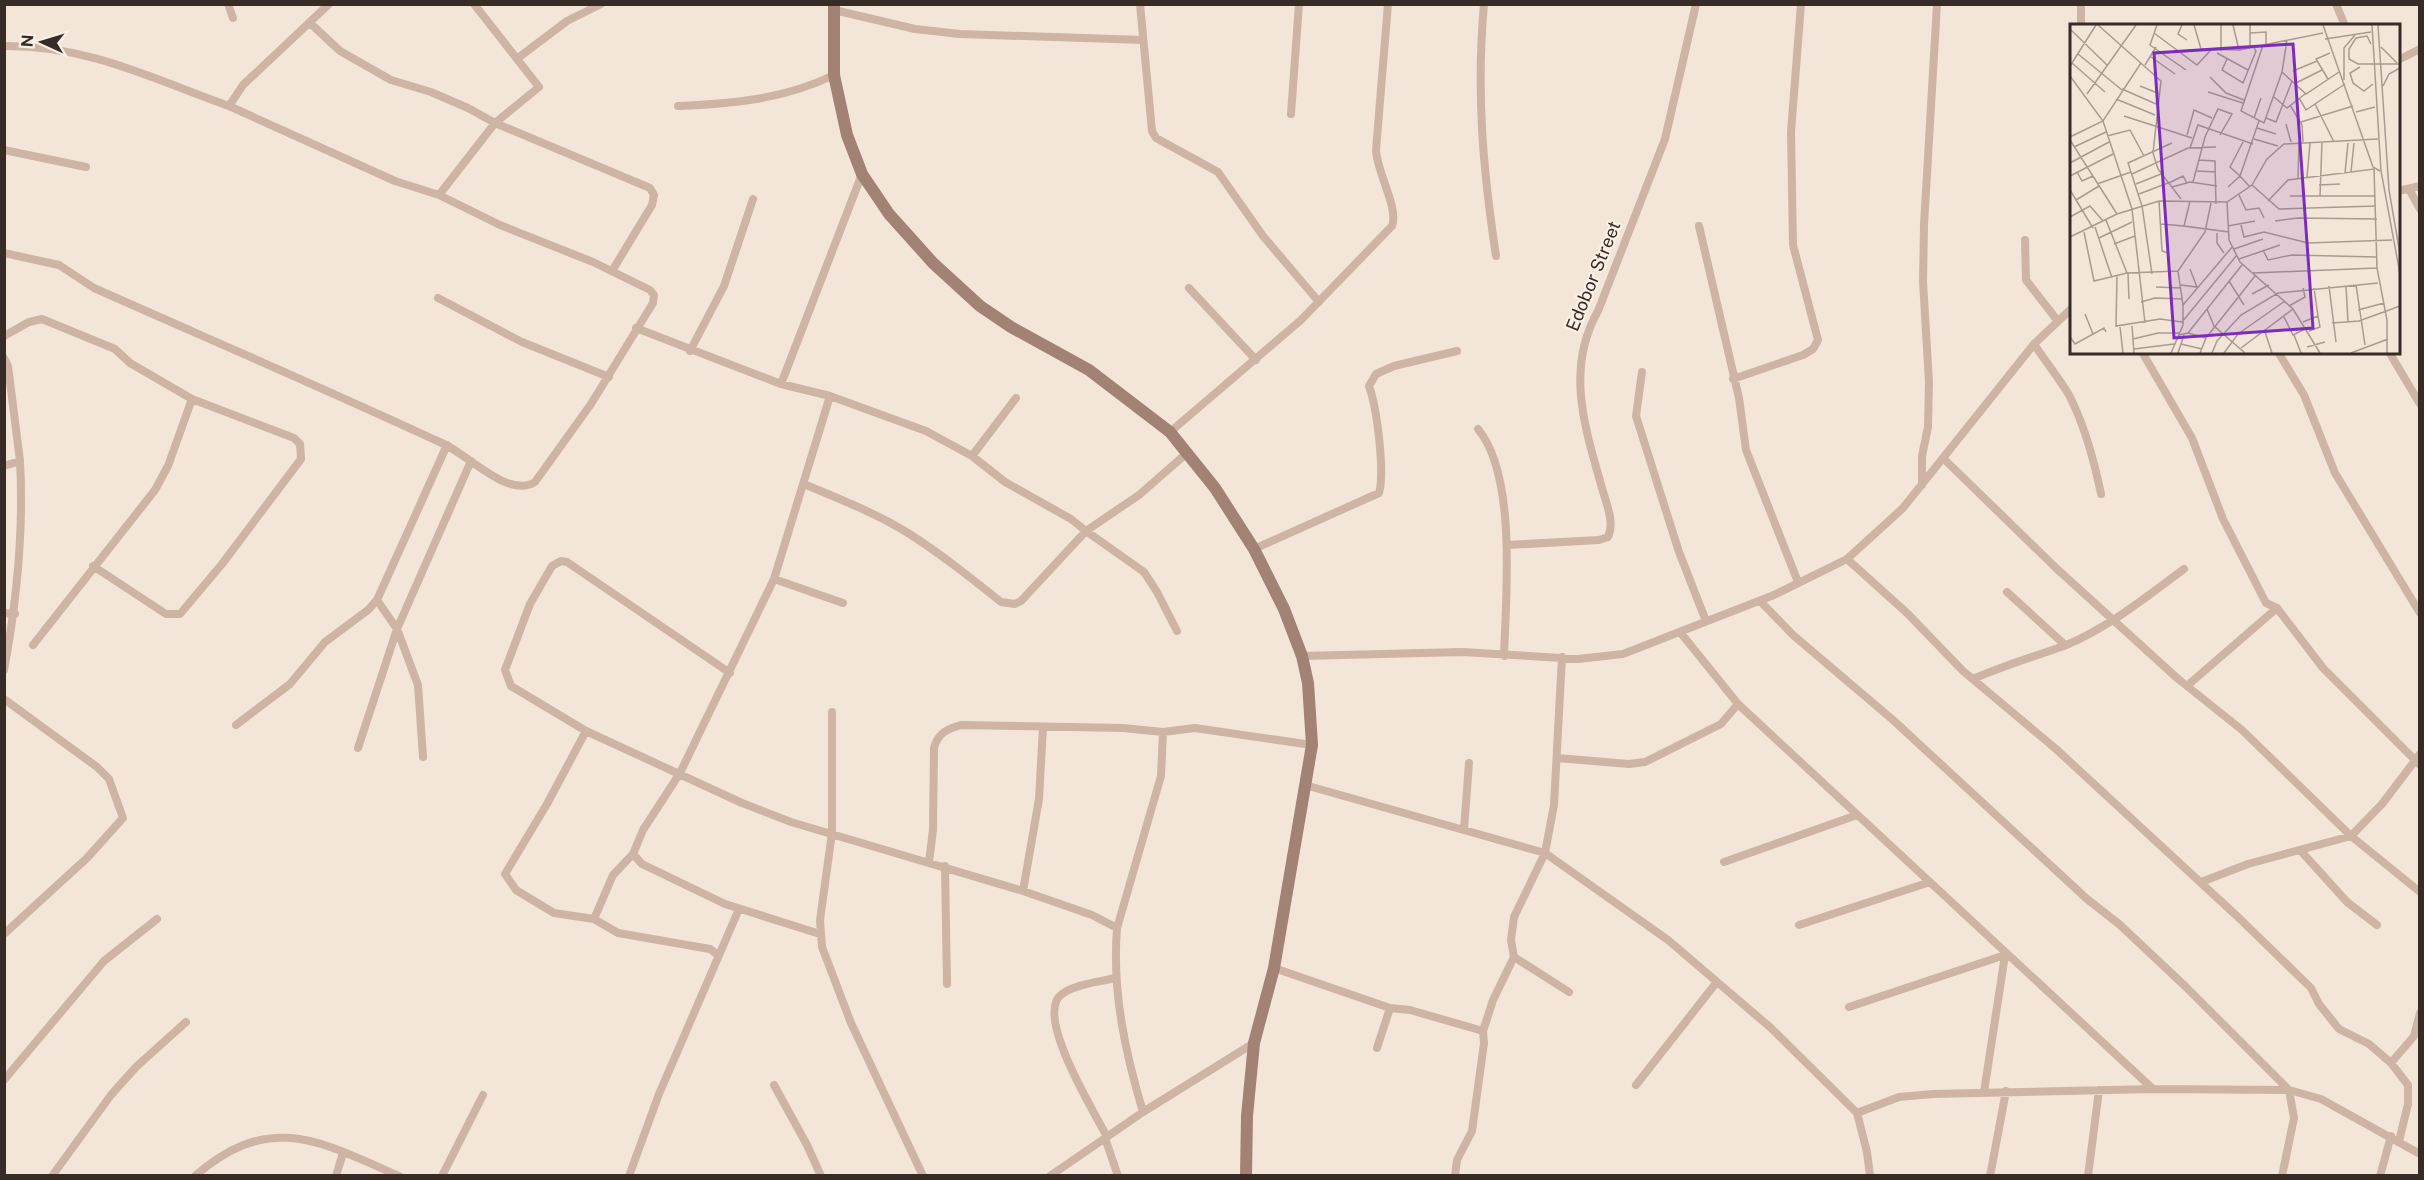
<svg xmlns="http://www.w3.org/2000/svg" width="2424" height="1180" viewBox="0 0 2424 1180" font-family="'Public Sans',sans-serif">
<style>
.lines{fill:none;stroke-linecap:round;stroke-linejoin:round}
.street{stroke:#cdb4a4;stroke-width:8}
.secondary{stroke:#a18275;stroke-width:12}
.labels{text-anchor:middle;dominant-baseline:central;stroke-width:4.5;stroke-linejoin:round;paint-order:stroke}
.street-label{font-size:18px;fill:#372b26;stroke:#fbf0e6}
.inset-road{fill:none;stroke:#a89b91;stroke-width:1.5}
.view{fill:#7b2cbf;fill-opacity:0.15;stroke:#7b2cbf;stroke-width:3}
.inset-edge{fill:none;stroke:#372b26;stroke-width:3}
</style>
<rect width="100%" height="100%" fill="#f4e5d9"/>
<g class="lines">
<path class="street" d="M228 4 233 18
M1140 4 1152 131 1156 138 1218 172 1263 236 1319 302
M1484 4C1476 92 1483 170 1496 256
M2336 4 2345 26
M834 10 915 29 960 34 1143 40
M310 23 340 51 391 80 431 92 468 108 495 123 650 188 654 195 652 205 612 271
M2081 26V4
M4 46C88 45 153 79 229 106L243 85 329 4
M518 58 567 21 601 4
M2398 60 2420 49
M678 106C732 104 785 99 834 75
M1291 114 1299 4
M4 150 86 167
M2409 189 2420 209
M2398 191 2420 186
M439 195 495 123 539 87 474 4
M1699 226 1739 398 1746 450 1798 582
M2025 240 2026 280 2057 320
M4 253 59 265 94 288C211 340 328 390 444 444 468 455 509 499 535 482L591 404 653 303 654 295 650 290 593 262 500 225 439 195 395 181 229 106
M1189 288 1256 360
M438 298 522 342 609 377
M636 328 781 384 830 396 926 431 972 456 1005 482 1071 519 1086 531 1139 495 1187 453
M4 336 29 322 42 319 115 349 130 363 192 399 294 438 300 444 301 459 222 564 180 614H166L93 566
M2034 344C2045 361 2059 378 2069 395 2085 426 2094 460 2101 494
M690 351 724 286 753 199
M2142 352 2192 438 2223 519 2266 603 2277 608 2323 668 2420 765
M2278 352 2304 395 2335 473 2420 613
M2389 352 2420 404
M4 358 8 366 20 461 4 466
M1642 372 1636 416 1679 552 1706 621
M1733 379 1803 355 1813 349 1818 340 1793 245 1791 132 1801 4
M781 384 862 174
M1478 429C1517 476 1506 596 1504 656
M1170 432 1301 320 1392 226C1399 208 1377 173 1376 150L1388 4
M972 456 1016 398
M1944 459 2056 568 2177 678 2242 730 2351 836 2420 892
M804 484C839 499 876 513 908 533 941 554 971 578 1001 602L1015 604 1021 601 1086 531 1144 572 1157 592 1177 631
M1922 485V456L1928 427 1929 382 1923 282 1924 225 1937 4
M1508 545 1599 540 1608 537C1615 522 1606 503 1602 488 1585 428 1565 369 1598 311L1665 139 1696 4
M1254 549 1379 493C1385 472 1377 408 1369 386L1376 374 1394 366 1457 351
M1847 559 1907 613 1963 671 2056 749 2239 918 2311 988 2319 1004 2339 1029 2369 1044 2391 1063 2408 1085V1104L2399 1141
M774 579 843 603
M2007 592 2065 645
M377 600 397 629 418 685 423 757
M1760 601 1793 635 1893 720 2087 899 2119 924 2186 987 2289 1090 2294 1118 2282 1176
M4 613 15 614
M1680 632 1738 704 2153 1089 2289 1090 2321 1099 2420 1154
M33 645 155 490 168 466 192 399
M1302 656 1462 652 1578 659 1623 654 1774 595 1847 559 1903 508 2034 344 2072 308
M4 670C17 600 24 532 20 461
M730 673 567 562 561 561 552 566 530 604 505 670 511 686 586 731 742 803 791 822 1023 891 1092 915 1117 928
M1973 679C2002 666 2033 657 2064 646 2108 628 2146 597 2184 569
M2188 685 2277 608
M4 699 97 767 109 779 123 818 87 858 4 934
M832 712V833L820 920 822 947 851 1023 923 1176
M236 725 290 684 325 642 368 610 377 600 447 445
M586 731 547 804 505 874 516 890 554 913 594 919 618 933 710 949 718 955
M358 748 397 629 471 461
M1557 758 1629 764 1645 762 1721 724 1738 704
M1305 785 1545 853 1668 940 1771 1028 1857 1113 1899 1097 1933 1094 2153 1089
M1464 829 1469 763
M2300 850 2347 902 2377 925
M929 862 933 830 934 748C938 733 947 729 961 725L1123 728 1163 732 1195 728 1312 745
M1724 862 1857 815
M945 866 947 984
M2201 882 2248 864 2351 836 2382 804 2420 754
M1023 891 1039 799 1043 727
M594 919 613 875 633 854
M1799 925 1930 882
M820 934 725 904 642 864 633 854 643 830 680 773 774 579 830 396
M1514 957 1569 992
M1274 968 1390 1008 1410 1010 1483 1031 1493 1000 1514 957 1511 940 1514 917 1545 853 1554 805 1562 657
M1849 1007 2005 955 1984 1092
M1377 1048 1390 1008
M2391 1063 2414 1036 2420 1013
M4 1080 104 961 157 919
M774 1085 807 1145 821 1176
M1636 1085 1716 983
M1143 1112C1125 1052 1112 991 1117 928L1161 776 1163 732
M1857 1113 1867 1152 1870 1176
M1107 1137C1095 1113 1033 1014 1062 994 1076 984 1099 982 1115 978
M1105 1138 1118 1176
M52 1176 111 1095 136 1067 186 1022
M195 1176C270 1111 319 1141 399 1176
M336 1176 343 1153
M442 1176 483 1095
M629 1176 659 1094 739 909
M1050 1176 1143 1112 1254 1043
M1455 1176 1457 1160 1472 1131 1484 1043 1483 1031
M1990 1176 2006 1091
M2088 1176 2099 1090
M2380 1176 2391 1136"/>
<path class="secondary" d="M834 4V75L847 135 862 174 889 214 933 263 980 306 1011 327 1089 370 1170 432 1215 488 1254 549 1284 609 1302 656 1308 683 1312 745 1274 968 1254 1043 1247 1116 1246 1176"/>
</g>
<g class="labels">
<g class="street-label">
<text transform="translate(1593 276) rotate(-68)">Edobor Street</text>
</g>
</g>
<g transform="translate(2070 24)">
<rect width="330" height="330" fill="#f4e5d9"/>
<path class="inset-road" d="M28 1 91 57 83 129 88 145 111 175M87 1 80 21 116 46M112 1 108 10 117 16M124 1 131 25 169 26M151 1V27M163 1 169 26 253 9M253 1 303 143 310 147M302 1 311 147 330 250M308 1 319 166 330 230M0 5 37 41M84 9 127 41 141 26M180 9 196 8V20M255 15 301 8M217 16 212 48 236 70 269 48M301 20 297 12 286 14 279 25V35L288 40H330M193 21 171 87 194 99 212 48M180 23V1M311 23 327 39M147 29 178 46M8 30 52 66M81 33 105 50M157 35 152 46 173 59 186 27 183 22M2 39 35 68M75 41 86 23M0 42 26 1M290 43 280 49 283 59 294 67 303 60M223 47 247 37M0 52 33 97 62 185 75 299M140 53 156 69 174 76M258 55 246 35 260 29M274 56V24L285 11M226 59 252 46M70 62 90 70M313 62 319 50 330 44M52 65 86 80M138 68 173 79M17 70 66 1M204 73 217 84 235 70M229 74 236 86 245 80M46 75 85 91M220 81 232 101 233 118M286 88 305 83M54 92 122 114M184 94 191 74M196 94 206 98 222 57M231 98 283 82M216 100 221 118M187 104 206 110M117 111 124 86 142 94M37 112 60 106 74 132M0 113 33 97 71 39M184 115 208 122M0 116 47 190M264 118 245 80 275 60M4 123 36 108M120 124 128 101 183 120M129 136 145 137 146 180M0 139 39 118M127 147 146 148M7 148 12 157 23 152M281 148 284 119M275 149 278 119M62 150 118 124 146 123M0 152 43 130M237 153 240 119M228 154 229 118M123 158 135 113 148 85 162 90 150 111M99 159 113 152 117 159M27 160 61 148M66 160 91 150M182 161 209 185 306 182M249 161 270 160M102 163 120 158 147 162M158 163 170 152 160 143 173 118M180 163 170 152 189 97M0 166 23 204M69 170 98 159M169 171 176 186 189 184 194 194M220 172H305M250 172 252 118M6 176 29 162M89 177 92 227 98 229M120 177 114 202 159 208M198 177 218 156 304 145 307 244 317 296V329M157 178 159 216 170 238 223 285 250 329M0 193 20 182 33 197M36 196 57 249M205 197 228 194 307 195M91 200 114 202M171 201 174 213 194 208 238 219 322 216M158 202 185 197M25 203 42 254M14 208 24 257 57 249 108 247M147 209V219L154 229M0 213 47 190 89 177 157 178 182 161 197 135 214 120 308 115M29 214 62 198M44 220 65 212M164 225 193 215M193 226 198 236 222 231 306 233M169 235 210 221M58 249 59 275M183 249 307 244M82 250 72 182 58 139 102 119M47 251 46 302 90 295 112 298 167 231M159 257 174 281M111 261 127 263 120 245M286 261 295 321M259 262 266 318M276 262 278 298M86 263 111 264M182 270 199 261M71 278 85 274 112 275M113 281 108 247 135 208 141 179M219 282 235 273 233 264M137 285 144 302 175 329M288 286 314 279M15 290 23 310M214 293 223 311 237 304M233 298 248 292 244 264M262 299 289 297 330 282M62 302 64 329M50 303 53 329M239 307 250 303 248 292M195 308 202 329M118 309 136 314M109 311 118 309 172 241M224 311 231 329M0 313 5 320 34 304 36 308M63 315 88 309H109M111 320 132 325M237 323 255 318M171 324 223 285M64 325 104 320M101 329 113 301V281L163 222M108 329 114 311M130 329 136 314 185 252M142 329 147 317 171 291 208 269 308 259M154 329 168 310 215 277M281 329 318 315"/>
<path class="view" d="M223 20 243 304 104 314 84 29Z"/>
<rect width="330" height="330" class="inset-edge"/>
</g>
<rect width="2424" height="1180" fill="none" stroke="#372b26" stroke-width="12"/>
<g transform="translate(42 42) rotate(274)" stroke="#fbf0e6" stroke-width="4.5" paint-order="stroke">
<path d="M0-4.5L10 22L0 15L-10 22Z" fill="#372b26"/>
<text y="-9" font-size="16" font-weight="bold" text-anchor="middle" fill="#372b26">N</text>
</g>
</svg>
